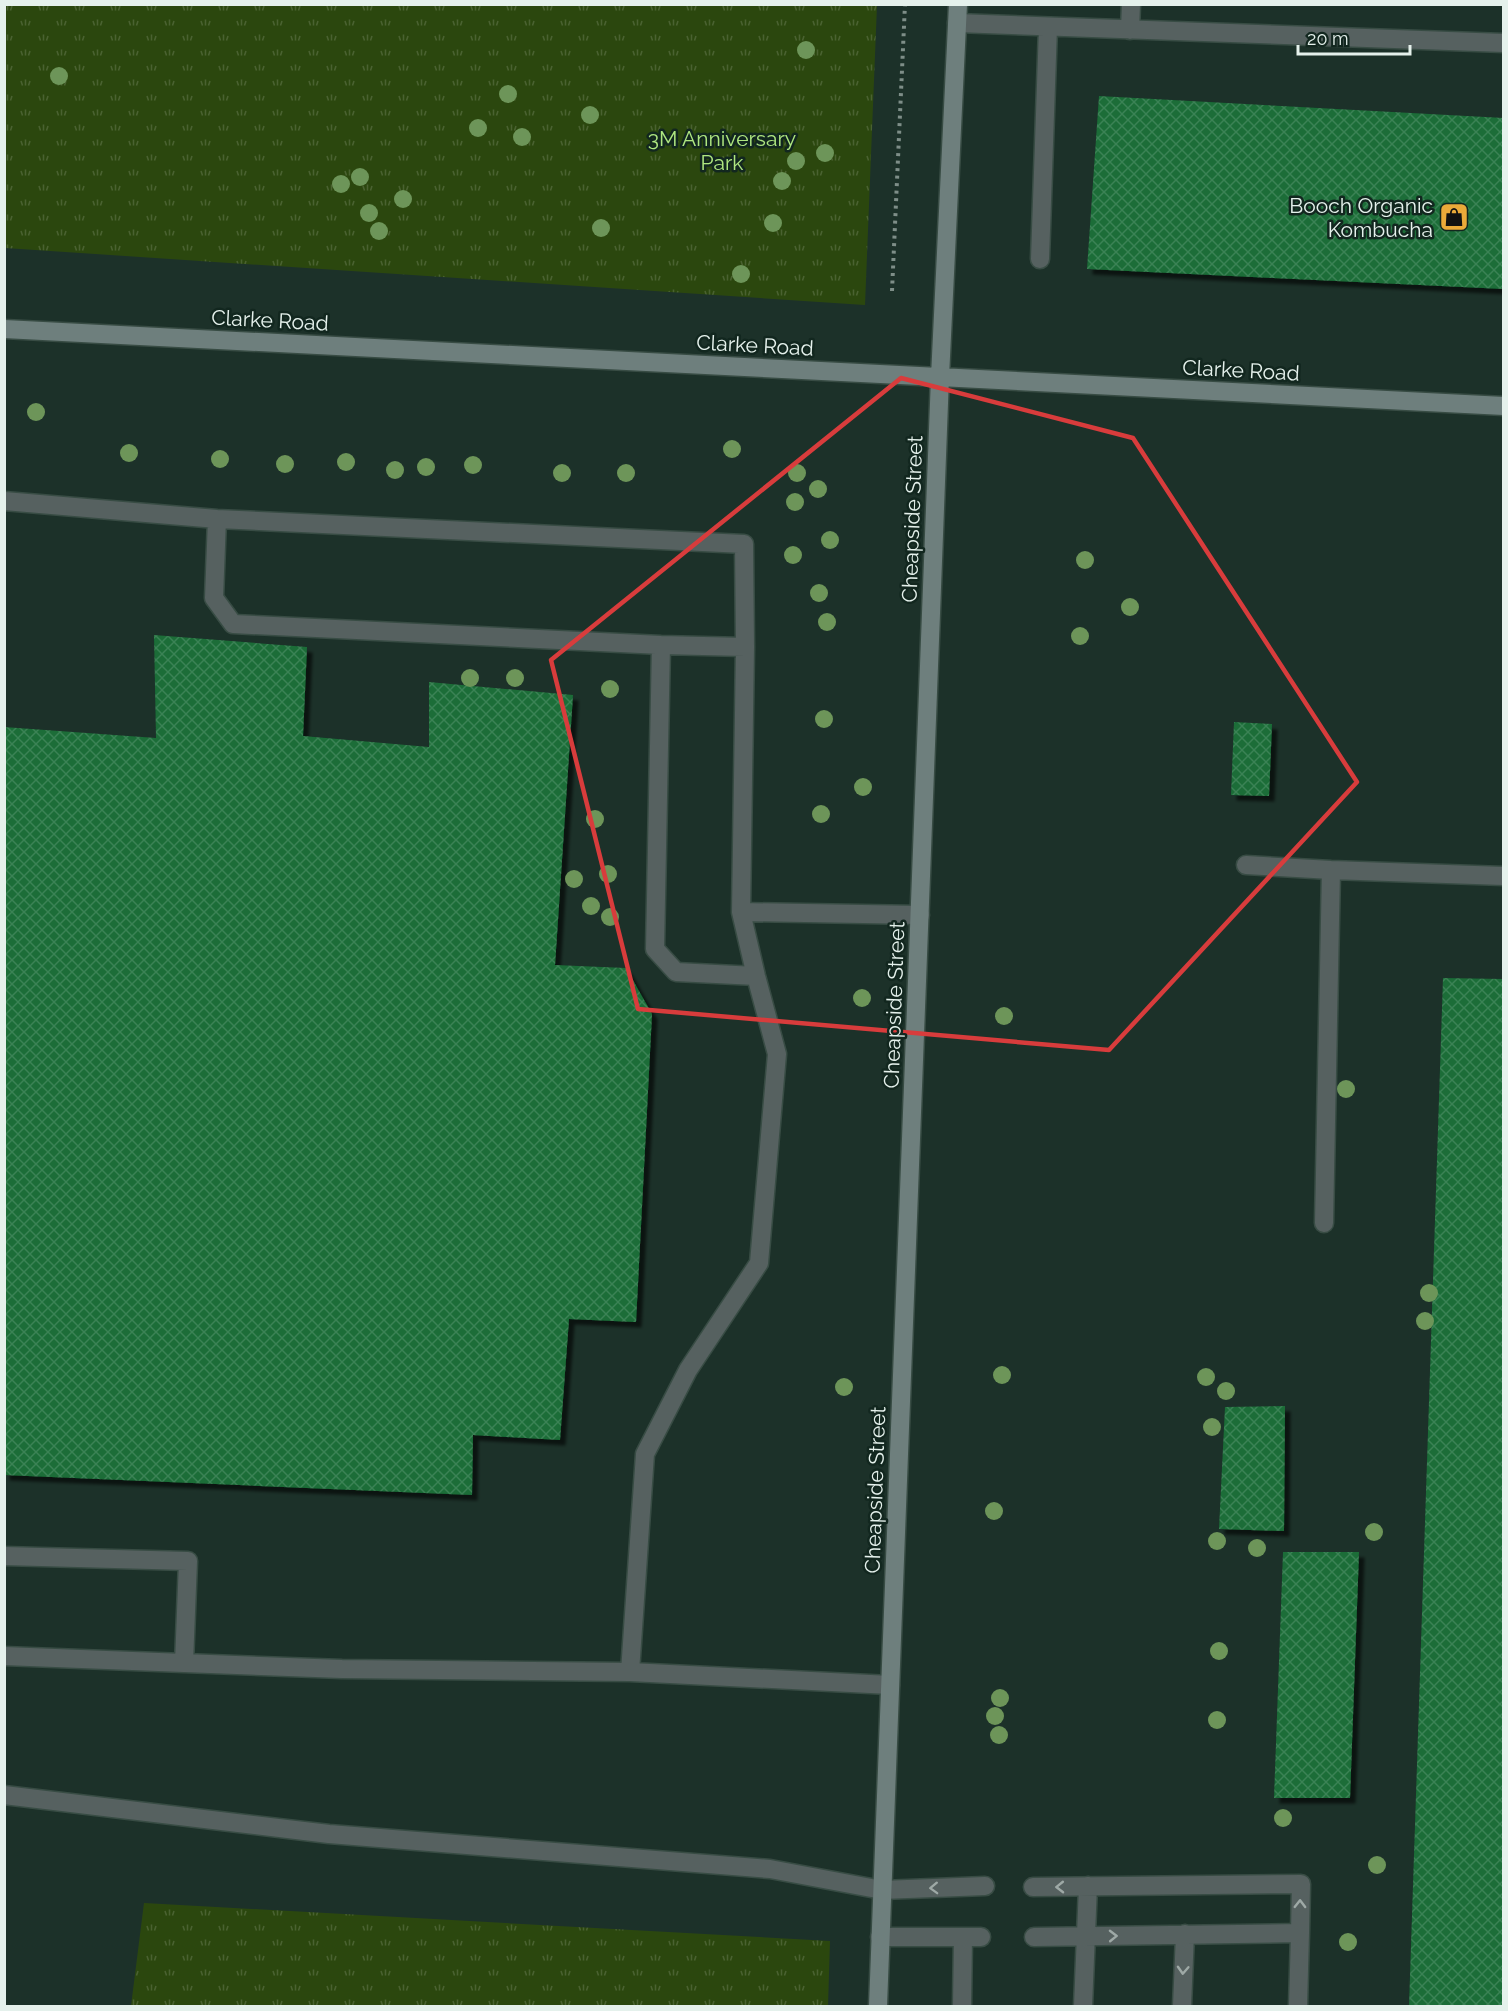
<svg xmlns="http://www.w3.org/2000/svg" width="1508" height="2011" viewBox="0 0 1508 2011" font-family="Raleway,sans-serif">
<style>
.grass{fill:url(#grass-tufts)}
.building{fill:url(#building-cross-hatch);filter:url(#shadow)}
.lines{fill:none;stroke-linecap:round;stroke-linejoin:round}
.lane-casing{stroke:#384c44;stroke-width:21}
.secondary-casing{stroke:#384c44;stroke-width:21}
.path{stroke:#7e8e88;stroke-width:4;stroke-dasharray:3 4.5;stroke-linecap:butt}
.lane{stroke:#566160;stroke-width:18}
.secondary{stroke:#6e7f7d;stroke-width:18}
.tree{fill:#6d9559}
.oneway{stroke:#9ea9a6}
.marked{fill:none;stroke:#d83c3c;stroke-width:4.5;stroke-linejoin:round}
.labels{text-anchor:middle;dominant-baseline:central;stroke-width:5;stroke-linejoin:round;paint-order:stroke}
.park-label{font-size:21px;fill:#afe780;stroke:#12271f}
.poi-label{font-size:21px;fill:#e5f1ec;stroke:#12271f;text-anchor:end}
.street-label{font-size:21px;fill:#e5f1ec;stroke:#12271f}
</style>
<defs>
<pattern id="grass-tufts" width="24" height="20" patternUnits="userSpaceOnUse" patternTransform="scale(1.5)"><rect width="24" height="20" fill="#2b470e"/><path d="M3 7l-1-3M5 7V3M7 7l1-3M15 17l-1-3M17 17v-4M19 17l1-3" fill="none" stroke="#4a6231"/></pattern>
<pattern id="building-cross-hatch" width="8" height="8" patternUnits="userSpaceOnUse" patternTransform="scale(1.5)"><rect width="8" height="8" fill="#1a6d37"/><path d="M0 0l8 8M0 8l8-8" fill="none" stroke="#3b8254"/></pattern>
<filter id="shadow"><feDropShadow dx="5.5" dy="5.5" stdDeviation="1.5" flood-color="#0009"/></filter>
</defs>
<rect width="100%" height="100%" fill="#1c3129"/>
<path class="grass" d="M4 5H877L865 305 5 248Z
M144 1903 830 1941 828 2006H131Z"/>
<path class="building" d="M1099 96 1504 118V289L1087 269Z
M154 635 307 647 303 736 429 747V682L573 695 555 965 626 968 652 1014 636 1322 569 1319 560 1440 473 1435 472 1495 4 1475V727L156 738Z
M1234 722 1272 724 1269 796 1231 795Z
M1443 978 1504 979V2006H1409Z
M1285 1406 1284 1531 1219 1529 1225 1407Z
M1283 1552H1359L1350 1798H1274Z"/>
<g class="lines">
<g class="lane-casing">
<path id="lane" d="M957 23 1504 43
M1130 30 1131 4
M1040 259 1048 27
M4 501 217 519 744 544 745 647 741 912 756 976 777 1054 759 1263 688 1370 645 1454 630 1672
M217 519 214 598 233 624 661 645 745 647
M661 645 655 949 676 972 756 976
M1246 865 1331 870 1504 876
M741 912 920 915
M1324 1223 1331 870
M4 1556 188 1561 184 1663 342 1669 630 1672 890 1685
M4 1656 184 1663
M4 1795 329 1834 770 1869 882 1890 985 1886
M1033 1887 1301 1884 1300 1933 1034 1937
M880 1937H981
M962 2006 963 1937
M1083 2006 1088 1886
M1182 2006 1185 1934
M1298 2006 1300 1933"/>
</g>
<g class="secondary-casing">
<path id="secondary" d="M4 329 1504 406
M878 2006 940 377 958 4"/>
</g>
<path class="path" d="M892 291 905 4"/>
<use href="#lane" class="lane"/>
<use href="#secondary" class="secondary"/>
</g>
<g class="tree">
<circle cx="806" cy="50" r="9"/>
<circle cx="59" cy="76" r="9"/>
<circle cx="508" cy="94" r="9"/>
<circle cx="590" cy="115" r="9"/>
<circle cx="478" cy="128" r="9"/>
<circle cx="522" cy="137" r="9"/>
<circle cx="825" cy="153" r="9"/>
<circle cx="796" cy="161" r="9"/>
<circle cx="360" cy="177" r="9"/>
<circle cx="782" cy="181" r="9"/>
<circle cx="341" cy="184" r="9"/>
<circle cx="403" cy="199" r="9"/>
<circle cx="369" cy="213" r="9"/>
<circle cx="773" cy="223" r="9"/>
<circle cx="601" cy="228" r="9"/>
<circle cx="379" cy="231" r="9"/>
<circle cx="741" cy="274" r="9"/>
<circle cx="36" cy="412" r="9"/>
<circle cx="732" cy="449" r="9"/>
<circle cx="129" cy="453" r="9"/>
<circle cx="220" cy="459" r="9"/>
<circle cx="346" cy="462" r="9"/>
<circle cx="285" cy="464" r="9"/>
<circle cx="473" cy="465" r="9"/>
<circle cx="426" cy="467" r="9"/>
<circle cx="395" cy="470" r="9"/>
<circle cx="562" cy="473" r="9"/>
<circle cx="626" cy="473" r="9"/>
<circle cx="797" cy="473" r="9"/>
<circle cx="818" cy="489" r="9"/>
<circle cx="795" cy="502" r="9"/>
<circle cx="830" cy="540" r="9"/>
<circle cx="793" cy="555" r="9"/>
<circle cx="1085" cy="560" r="9"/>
<circle cx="819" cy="593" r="9"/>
<circle cx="1130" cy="607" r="9"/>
<circle cx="827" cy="622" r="9"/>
<circle cx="1080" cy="636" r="9"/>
<circle cx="470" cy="678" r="9"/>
<circle cx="515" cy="678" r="9"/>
<circle cx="610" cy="689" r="9"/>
<circle cx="824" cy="719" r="9"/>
<circle cx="863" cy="787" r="9"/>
<circle cx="821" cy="814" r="9"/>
<circle cx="595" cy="819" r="9"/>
<circle cx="608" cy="874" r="9"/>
<circle cx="574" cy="879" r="9"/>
<circle cx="591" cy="906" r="9"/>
<circle cx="610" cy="917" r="9"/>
<circle cx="862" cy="998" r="9"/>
<circle cx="1004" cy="1016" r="9"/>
<circle cx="1346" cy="1089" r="9"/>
<circle cx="1429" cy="1293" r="9"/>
<circle cx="1425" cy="1321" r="9"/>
<circle cx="1002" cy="1375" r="9"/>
<circle cx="1206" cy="1377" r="9"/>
<circle cx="844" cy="1387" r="9"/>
<circle cx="1226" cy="1391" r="9"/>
<circle cx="1212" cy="1427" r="9"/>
<circle cx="994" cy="1511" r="9"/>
<circle cx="1374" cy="1532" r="9"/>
<circle cx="1217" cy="1541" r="9"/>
<circle cx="1257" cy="1548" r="9"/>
<circle cx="1219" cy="1651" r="9"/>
<circle cx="1000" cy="1698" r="9"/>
<circle cx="995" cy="1716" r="9"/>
<circle cx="1217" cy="1720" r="9"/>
<circle cx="999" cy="1735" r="9"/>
<circle cx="1283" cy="1818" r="9"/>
<circle cx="1377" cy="1865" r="9"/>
<circle cx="1348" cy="1942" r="9"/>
</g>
<defs><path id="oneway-chevron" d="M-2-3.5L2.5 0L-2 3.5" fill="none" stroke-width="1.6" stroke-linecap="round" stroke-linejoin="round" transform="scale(1.5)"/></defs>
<g class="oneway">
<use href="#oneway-chevron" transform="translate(1060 1887) rotate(179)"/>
<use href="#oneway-chevron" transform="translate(934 1888) rotate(178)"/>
<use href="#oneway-chevron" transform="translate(1300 1904) rotate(-89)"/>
<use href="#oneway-chevron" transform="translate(1113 1936) rotate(-1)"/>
<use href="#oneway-chevron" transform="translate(1183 1970) rotate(93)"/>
</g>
<path class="marked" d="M901 378 1133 438 1357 782 1109 1050 638 1009 551 660Z"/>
<defs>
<g id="shop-square" transform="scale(1.5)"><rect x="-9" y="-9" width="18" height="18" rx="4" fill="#ebaa39" stroke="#12271f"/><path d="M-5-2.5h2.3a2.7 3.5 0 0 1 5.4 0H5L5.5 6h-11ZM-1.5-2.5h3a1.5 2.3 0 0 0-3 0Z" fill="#111"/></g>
</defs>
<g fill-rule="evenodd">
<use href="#shop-square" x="1454" y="217"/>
</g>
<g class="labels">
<g class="park-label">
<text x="722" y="138">3M Anniversary<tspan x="722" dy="24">Park</tspan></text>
</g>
<g class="poi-label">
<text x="1433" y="205">Booch Organic<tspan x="1433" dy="24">Kombucha</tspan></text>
</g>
<g class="street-label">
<text transform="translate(270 320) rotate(3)">Clarke Road</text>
<text transform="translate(755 345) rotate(3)">Clarke Road</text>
<text transform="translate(1241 370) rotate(3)">Clarke Road</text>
<text transform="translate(912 519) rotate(-88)">Cheapside Street</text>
<text transform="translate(894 1005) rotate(-88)">Cheapside Street</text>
<text transform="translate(875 1490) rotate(-88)">Cheapside Street</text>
</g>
</g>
<rect width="1508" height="2011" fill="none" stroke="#e5f1ec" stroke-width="12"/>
<path d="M1298 45v9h112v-9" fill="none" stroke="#e5f1ec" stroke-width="3"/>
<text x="1307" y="45" font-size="18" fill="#e5f1ec" stroke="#12271f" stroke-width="4.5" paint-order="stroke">20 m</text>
</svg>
